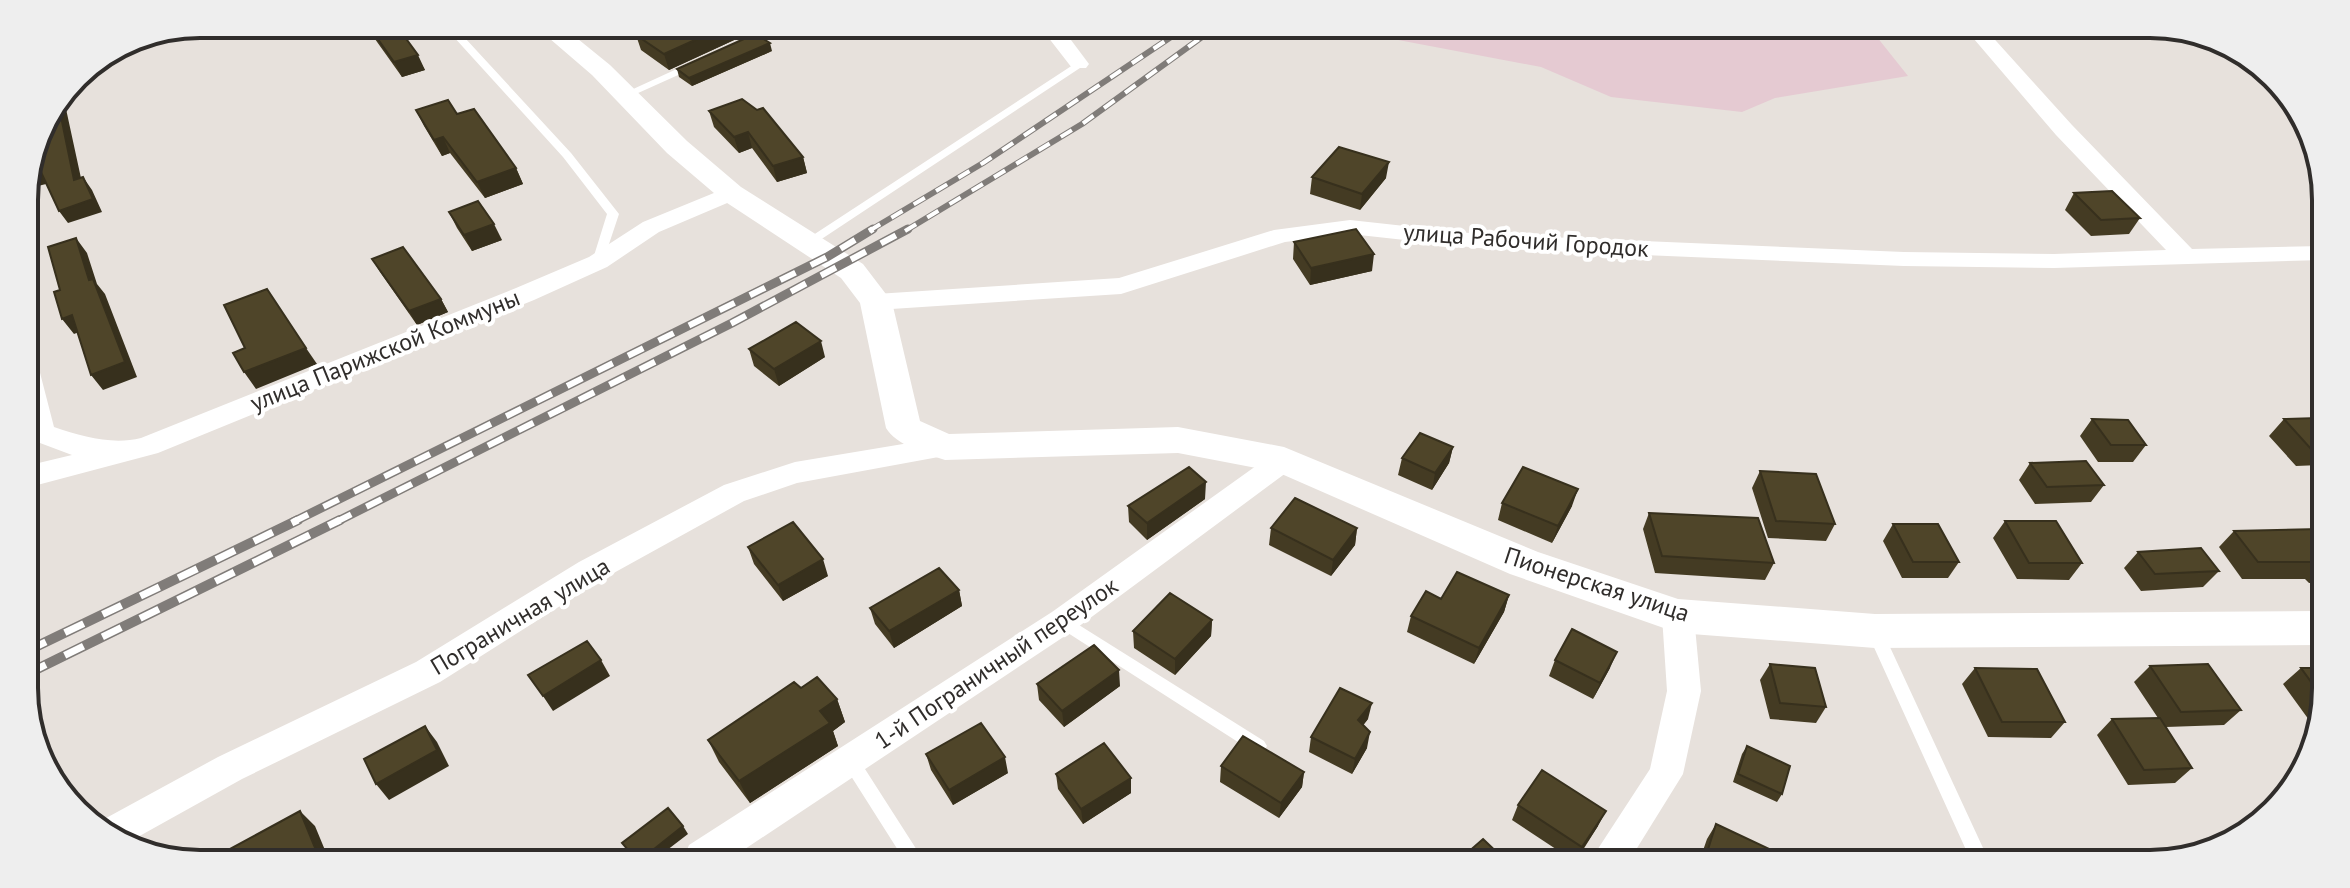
<svg xmlns="http://www.w3.org/2000/svg" width="2350" height="888" viewBox="0 0 2350 888" font-family="'PT Sans',sans-serif">
<style>
.green{fill:#e5cad2}
.lines{fill:none;stroke-linecap:round;stroke-linejoin:round}
.service{fill:#fff;fill-rule:evenodd}
.minor{fill:#fff;fill-rule:evenodd}
.tertiary{fill:#fff;fill-rule:evenodd}
.rail-far2-casing{stroke:#807c79;stroke-width:6}
.rail-far1-casing{stroke:#807c79;stroke-width:9}
.rail-casing{stroke:#807c79;stroke-width:10}
.rail-far2{stroke:#fff;stroke-width:4;stroke-dasharray:13;stroke-linecap:butt}
.rail-far1{stroke:#fff;stroke-width:6;stroke-dasharray:17;stroke-linecap:butt}
.rail{stroke:#fff;stroke-width:7;stroke-dasharray:21;stroke-linecap:butt}
.wall{fill:#443b23}
.shaded-wall{fill:#37301d}
.building{fill:#4f4529;stroke:#37301d;stroke-width:2}
.labels{text-anchor:middle;dominant-baseline:central;stroke-width:8;stroke-linejoin:round;paint-order:stroke}
.street-label{font-size:24px;fill:#302d2b;stroke:#fff}
.rim{fill:none;stroke:#302d2b;stroke-width:4}
</style>
<rect width="100%" height="100%" fill="#e7e1dc"/>
<path class="green" d="M1394 30 1873 32 1908 76 1775 98 1742 112 1611 97 1541 67 1393 39Z"/>
<g class="lines">
<path class="service" d="M443 25H453L571 153 619 214 602 265H594L592 262 607 214 563 157Z
M771 27H783L743 46 735 44Z
M1079 61 1084 64 1083 66 811 246 807 247 801 243Z
M692 62 696 63V67L627 98H619L618 96Z
M2320 477V490L2315 489 2312 482 2314 478Z
M1063 615 1264 741 1267 746 1264 751 1258 754 1252 751 1057 626 1055 621 1057 616Z
M1875 625 1881 627 1883 632 1990 863H1972L1867 632 1869 627Z
M850 752 856 755 922 858H903L844 765 841 760 844 755Z"/>
<path class="minor" d="M1041 28H1062L1089 64 1086 68H1072Z
M1968 32H1988L2072 125 2192 249 2323 246V260L2054 268 1904 266 1478 248 1350 234 1285 242 1121 294 876 310 867 308 863 302 867 296 876 294 1119 278 1274 230 1350 220 1478 234 1904 252 2054 254 2166 250 2056 135Z
M731 186 739 188 742 193 739 198 659 232 607 267 534 300 158 453 26 488V466L72 455 32 440 28 433 25 356 34 359 38 365 54 427C83 437 113 445 141 438L516 288 589 257 643 222Z
M945 437 955 440 959 447 955 454 797 483 744 501 601 580 440 682 242 779 127 843 97 823 218 757 416 662 579 562 724 485 795 462Z
M1284 450 1294 453 1298 460 1294 467 1074 630 733 857H684L689 845 1052 612 1274 453Z
M1678 603 1689 607 1694 616 1701 691 1683 774 1629 861H1590L1650 769 1667 691 1662 616 1667 607Z"/>
<path class="tertiary" d="M535 26H562L610 65 687 141 741 187 863 264 892 302 920 421 949 434 1178 427 1284 447 1538 552 1678 599 1875 614 2318 611V645L1875 648 1678 633 1510 574 1277 472 1178 453 945 460C926 454 896 445 886 428L860 303 841 278 721 199 667 153 592 75Z"/>
<g class="rail-far2-casing">
<path id="rail-far2" d="M869 231 983 163 1183 29
M905 231 1082 124 1213 29"/>
</g>
<g class="rail-far1-casing">
<path id="rail-far1" d="M293 522 827 257 873 229
M336 522 732 323 908 229"/>
</g>
<g class="rail-casing">
<path id="rail" d="M27 651 298 520
M27 674 340 520"/>
</g>
<use href="#rail-far2" class="rail-far2"/>
<use href="#rail-far1" class="rail-far1"/>
<use href="#rail" class="rail"/>
</g>
<path class="wall" d="M365 25H396L425 70 402 77Z
M659 26 743 27 745 35 669 70 641 50 636 35Z
M772 51 692 86 679 77 677 69Z
M416 110 516 168 523 184 485 198 450 153 442 156 424 126Z
M709 111 803 157 807 173 777 182 752 148 739 153 714 127Z
M1312 177 1386 178 1360 210 1310 194Z
M2074 193 2140 218 2129 234 2091 236 2065 210Z
M449 212 502 240 472 251 457 228Z
M1294 242 1372 271 1310 285 1293 259Z
M372 259 441 299 448 312 417 325 380 272Z
M749 349 825 357 779 386 754 366Z
M2092 419 2146 445 2133 462H2098L2080 436Z
M2284 419 2321 420 2320 465 2296 466 2269 436Z
M1453 447 1449 463 1432 490 1398 475 1402 458Z
M2030 463 2104 485 2091 502 2035 504 2019 480Z
M1760 471 1835 524 1826 541 1768 538 1752 488Z
M1205 499 1147 540 1129 522 1128 506Z
M1502 503 1572 506 1552 543 1498 520Z
M1649 513 1774 563 1765 580 1655 573 1643 529Z
M2005 521 2082 563 2069 580 2017 579 1993 538Z
M1893 524 1959 562 1948 578H1902L1883 541Z
M1271 528H1357L1355 545 1331 576 1269 545Z
M2320 529 2319 583H2309L2305 579H2242L2219 547 2234 531Z
M748 547 828 576 783 601 754 564Z
M2138 552 2219 571 2203 587 2141 591 2124 568Z
M959 590 962 606 894 648 875 624 870 608Z
M1509 595 1504 612 1474 664 1407 632 1411 616 1441 599Z
M1212 620 1211 636 1175 675 1134 648 1133 631Z
M1555 660 1610 668 1593 699 1549 676Z
M1770 664 1826 707 1816 723 1770 719 1760 680Z
M2150 666 2241 710 2224 725 2166 727 2192 768 2175 783 2128 785 2097 735 2112 719 2158 718 2134 682Z
M1975 668 2065 722 2051 738 1988 737 1962 684Z
M2301 668H2318L2317 731 2283 684Z
M1037 684 1120 686 1064 727 1039 700Z
M801 688 837 699 845 722 833 731 838 746 750 803 719 762 708 740Z
M1368 719 1363 725 1367 748 1352 774 1309 752 1311 737Z
M1747 746 1782 794 1777 802 1733 782 1742 754Z
M926 754 1008 773 953 805 931 770Z
M1221 766 1304 772 1302 787 1279 818 1220 782Z
M1056 774 1131 793 1083 824 1058 789Z
M1518 805 1598 826 1576 861H1574L1512 820Z
M1716 824 1777 862H1699L1707 839Z"/>
<path class="shaded-wall" d="M726 26 743 27 745 35 669 70 664 54Z
M770 43 772 51 692 86 689 78Z
M418 55 425 70 402 77 394 62Z
M63 95 84 192 74 180 58 102Z
M748 132 752 148 739 153 734 137Z
M443 137 450 153 442 156 434 140Z
M803 157 807 173 777 182 773 166Z
M1389 162 1386 178 1360 210 1362 194Z
M516 168 523 184 485 198 477 182Z
M40 170 50 183 38 186 29 173Z
M83 177 92 190 102 212 68 223 59 211Z
M494 224 502 240 472 251 464 235Z
M76 238 87 253 97 284 105 294 137 377 103 390 91 375 89 280Z
M1374 254 1372 271 1310 285 1311 268Z
M441 299 448 312 417 325 409 311Z
M72 315 84 330 74 334 62 319Z
M821 341 825 357 779 386 774 369Z
M306 348 317 364 256 389 244 372Z
M1453 447 1449 463 1432 490 1435 473Z
M1206 482 1205 499 1147 540V523Z
M1578 489 1572 506 1552 543 1558 526Z
M1357 528 1355 545 1331 576 1333 560Z
M823 559 828 576 783 601 778 585Z
M959 590 962 606 894 648 889 631Z
M1509 595 1504 612 1474 664 1479 648Z
M1212 620 1211 636 1175 675V659Z
M1617 652 1610 668 1593 699 1600 683Z
M601 660 610 676 553 711 543 696Z
M1119 670 1120 686 1064 727 1062 711Z
M837 699 845 722 833 731 838 746 750 803 739 781 820 711Z
M1372 703 1368 719 1355 736 1358 720Z
M425 726 437 742 449 766 389 800 376 784Z
M1370 732 1367 748 1352 774 1355 759Z
M1005 757 1008 773 953 805 949 790Z
M1304 772 1302 787 1279 818 1281 803Z
M1131 778V793L1083 824 1081 809Z
M300 811 315 826 327 855H318Z
M1606 811 1598 826 1575 861 1582 847Z
M683 826 688 834 658 857H644Z"/>
<path class="building" d="M368 25H396L418 55 394 62Z
M659 26H726L664 54 636 35Z
M755 34 770 43 689 78 677 69Z
M742 99 757 110 763 108 803 157 773 166 748 132 734 137 709 111Z
M448 100 457 114 474 109 516 168 477 182 443 137 434 140 416 110Z
M58 102 74 180 83 177 93 199 59 211 40 170 29 173 42 122Z
M1339 147 1389 162 1362 194 1312 177Z
M2112 191 2140 218 2101 220 2074 193Z
M478 201 494 224 464 235 449 212Z
M1356 229 1374 254 1311 268 1294 242Z
M76 238 89 280 93 279 125 362 91 375 72 315 62 319 54 292 60 290 48 247Z
M403 247 441 299 409 311 372 259Z
M267 289 306 348 244 372 233 353 245 348 224 305Z
M796 322 821 341 774 369 749 349Z
M2319 418 2321 420V448L2311 449 2284 419Z
M2092 419 2128 420 2146 445H2111Z
M1420 433 1453 447 1435 473 1402 458Z
M2086 461 2104 485 2047 487 2030 463Z
M1189 467 1206 482 1147 523 1128 506Z
M1523 467 1578 489 1558 526 1502 503Z
M1760 471 1816 474 1835 524 1776 521Z
M1295 498 1357 528 1333 560 1271 528Z
M1649 513 1758 518 1774 563 1662 556Z
M2005 521H2056L2082 563H2029Z
M793 522 823 559 778 585 748 547Z
M1893 524H1938L1959 562H1913Z
M2320 529 2319 562H2258L2234 531Z
M2201 548 2219 571 2155 574 2138 552Z
M939 568 959 590 889 631 870 608Z
M1457 572 1509 595 1479 648 1411 616 1426 591 1441 599Z
M1170 593 1212 620 1175 659 1133 631Z
M1572 629 1617 652 1600 683 1555 660Z
M587 641 601 660 543 696 528 675Z
M1094 645 1119 670 1062 711 1037 684Z
M1770 664 1815 668 1826 707 1780 703Z
M2208 664 2241 710 2181 712 2150 666Z
M1975 668 2037 669 2065 722H2002Z
M2301 668H2318L2317 690Z
M817 677 837 699 820 711 830 723 739 781 708 740 794 682 801 688Z
M1340 688 1372 703 1358 720 1370 732 1355 759 1311 737Z
M2160 718 2192 768 2144 770 2112 719Z
M981 723 1005 757 949 790 926 754Z
M425 726 437 750 376 784 364 759Z
M1243 736 1304 772 1281 803 1221 766Z
M1104 743 1131 778 1081 809 1056 774Z
M1747 746 1790 766 1782 794 1738 774Z
M1542 770 1606 811 1582 847 1518 805Z
M668 808 683 826 644 857H634L622 843Z
M300 811 318 855H219Z
M1716 824 1780 854 1777 862H1704Z
M1483 839 1506 861 1459 860Z"/>
<g class="labels">
<g class="street-label">
<text transform="translate(1526 240) rotate(4)">улица Рабочий Городок</text>
<text transform="translate(385 350) rotate(-22)">улица Парижской Коммуны</text>
<text transform="translate(1597 584) rotate(18)">Пионерская улица</text>
<text transform="translate(520 616) rotate(-31)">Пограничная улица</text>
<text transform="translate(996 663) rotate(-34)">1-й Пограничный переулок</text>
</g>
</g>
<path d="M0 0H2350V888H0ZM200 38H2150A162 162 0 0 1 2312 200V688A162 162 0 0 1 2150 850H200A162 162 0 0 1 38 688V200A162 162 0 0 1 200 38Z" fill="#eee" fill-rule="evenodd"/>
<path class="rim" d="M200 38H2150A162 162 0 0 1 2312 200V688A162 162 0 0 1 2150 850H200A162 162 0 0 1 38 688V200A162 162 0 0 1 200 38Z"/>
</svg>
